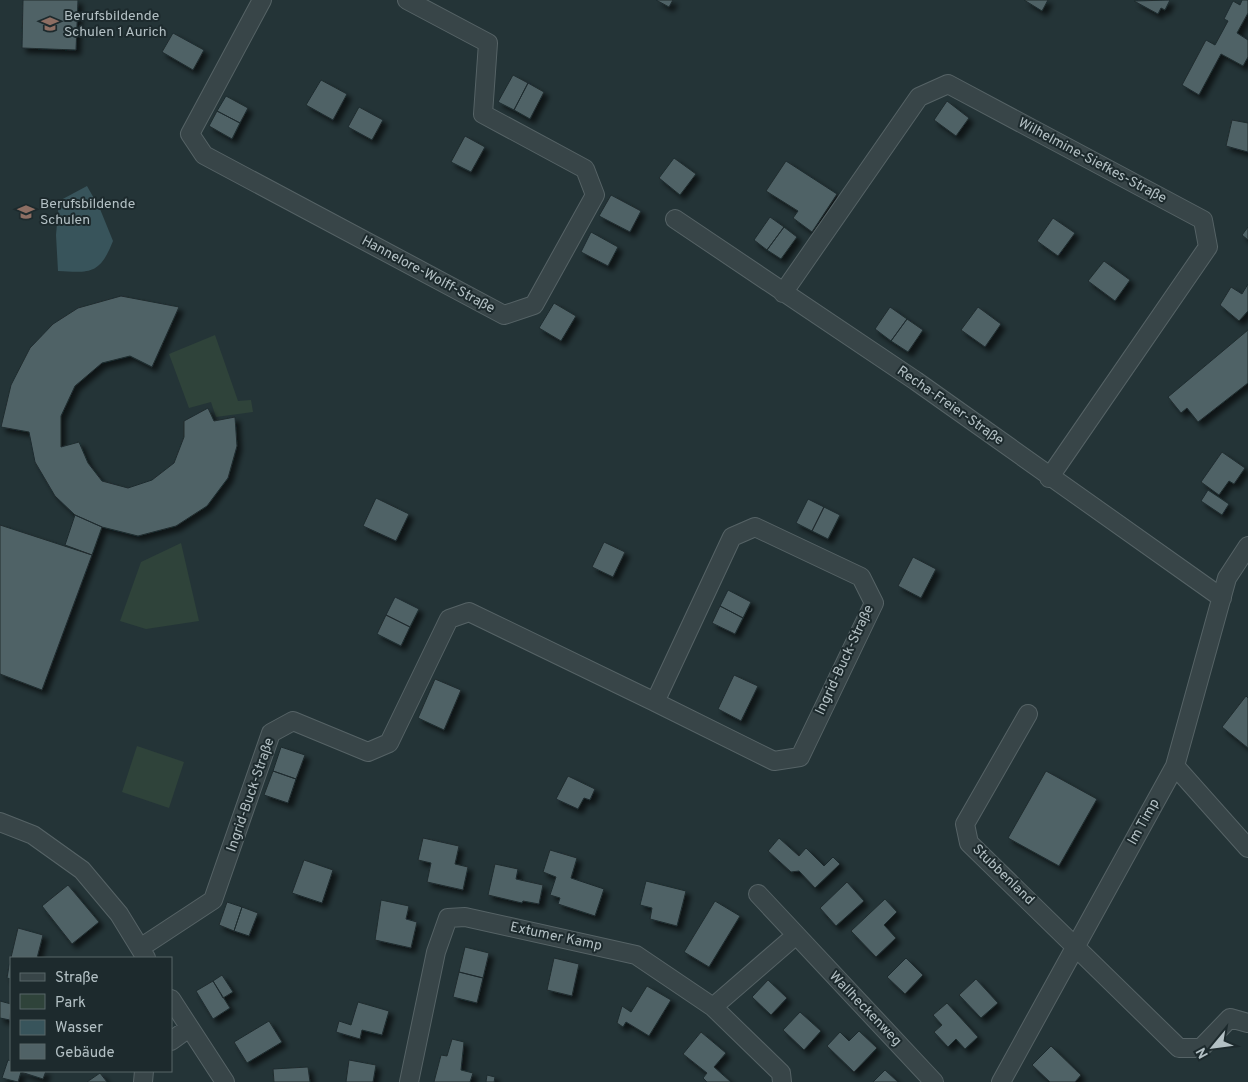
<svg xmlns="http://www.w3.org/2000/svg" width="1248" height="1082" viewBox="0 0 1248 1082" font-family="Overpass,sans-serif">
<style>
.green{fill:#2f433a}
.water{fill:#38545b}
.building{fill:#506266;stroke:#1f2c2f;filter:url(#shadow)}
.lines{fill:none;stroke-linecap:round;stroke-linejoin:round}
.street-casing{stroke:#566366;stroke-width:20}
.street{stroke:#384548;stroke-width:18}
.labels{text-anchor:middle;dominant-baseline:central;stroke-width:4;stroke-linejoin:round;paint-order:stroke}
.poi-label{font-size:14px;fill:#b3c0c4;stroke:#1d2a2d;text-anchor:start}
.street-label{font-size:14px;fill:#b3c0c4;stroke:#1d2a2d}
</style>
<defs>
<filter id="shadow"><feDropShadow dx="4.5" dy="4.5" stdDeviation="2.5" flood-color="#0009"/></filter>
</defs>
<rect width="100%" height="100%" fill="#243437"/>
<path class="green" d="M215 335 238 401 251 400 253 412 216 417 211 402 189 408 169 354Z
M181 543 199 621 146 629 120 621 141 562Z
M137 746 184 762 169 808 122 792Z"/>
<path class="water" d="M87 186 100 209 113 241C100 274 91 273 58 271L56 235 59 201Z"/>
<path class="building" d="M23 0H78L76 50 22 48Z
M656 0H673L669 7Z
M1024 0H1048L1042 11Z
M1170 0 1165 10 1161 8 1158 14 1134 1Z
M1242 0H1248V13L1237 33 1248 40V57L1243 66 1221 54 1199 95 1182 85 1206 40 1215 45 1228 21 1224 19 1233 1 1240 5Z
M173 33 204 50 193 70 162 52Z
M513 75 528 83 514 110 498 102Z
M321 80 347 94 333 120 306 105Z
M528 83 544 92 530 119 514 110Z
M226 96 248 108 240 123 217 111Z
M947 101 969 118 956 136 934 120Z
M359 107 383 120 372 140 348 127Z
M217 111 240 123 232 139 209 126Z
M1232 120 1248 123V152L1226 146Z
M465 136 485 147 471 172 451 162Z
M674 158 696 174 680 195 659 178Z
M786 161 837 194 812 232 793 218 798 211 766 191Z
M611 195 641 211 630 232 599 216Z
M770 217 784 227 767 250 754 240Z
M1053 218 1075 233 1058 256 1037 241Z
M784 227 797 237 781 259 767 250Z
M1248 227V240L1242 235Z
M591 232 618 247 608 266 581 252Z
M1104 261 1130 280 1115 301 1088 281Z
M1248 284V311L1239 321 1220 305 1231 287 1242 294Z
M121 296 179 307 152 367 130 356 102 363 75 386 61 416V447L79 442 88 463 102 481 128 488 152 480 174 463 184 437V421L208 408 214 421 235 417 237 446 228 478 207 506 176 526 138 536 102 527 75 515 55 496 35 462 29 432 1 427 11 385 30 348 53 324 78 308Z
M554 303 576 316 561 341 539 328Z
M890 307 907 319 891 341 875 329Z
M978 307 1001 324 985 347 961 330Z
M907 319 923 330 908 352 891 341Z
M1248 330V383L1198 422 1187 408 1181 413 1168 397Z
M1222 452 1245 468 1234 484 1229 481 1219 495 1201 482Z
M1208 490 1229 504 1222 515 1201 501Z
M376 498 409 514 396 541 363 526Z
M808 499 824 507 812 531 796 523Z
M824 507 840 515 828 539 812 531Z
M75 515 102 527 92 555 65 545Z
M0 525 92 555 42 690 0 674Z
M604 542 625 552 613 577 592 567Z
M913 557 936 569 921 598 898 586Z
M728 590 751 602 743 618 720 606Z
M395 597 419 609 410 627 386 615Z
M720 606 743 618 735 634 712 623Z
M386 615 410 627 401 646 377 634Z
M734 675 758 686 741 721 718 709Z
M435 679 461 690 444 730 418 718Z
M1246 696 1248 698V748L1222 727Z
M281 747 305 755 296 779 273 771Z
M273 771 296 779 288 803 264 795Z
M1046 771 1097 799 1059 866 1008 838Z
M568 776 595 789 590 800 584 798 578 809 556 799Z
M423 838 459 846 455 864 468 867 463 890 427 882 431 863 418 860Z
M779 838 799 856 806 848 824 866 833 857 840 864 815 888 799 871 791 872 768 851Z
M550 850 577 858 571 878 604 889 595 916 558 904 560 898 550 895 556 877 543 872Z
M304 860 333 870 322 903 292 893Z
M495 864 518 869 516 879 543 885 539 904 523 901 522 903 488 895Z
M646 881 686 891 677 926 650 919 652 908 640 905Z
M847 882 864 901 836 926 820 908Z
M68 885 99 922 72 944 42 906Z
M885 899 897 912 884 925 896 938 876 957 851 931Z
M381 900 409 906 406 919 417 922 411 948 375 940Z
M715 901 740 916 709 967 684 952Z
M227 902 242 907 234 931 219 925Z
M242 907 258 913 249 936 234 931Z
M18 928 43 935 37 958H11V979L7 978 9 966Z
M465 947 489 953 483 978 459 972Z
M554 958 579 964 572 996 547 990Z
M906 958 923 975 905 994 887 977Z
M459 972 483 978 477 1003 453 997Z
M222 975 233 992 223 998 213 981Z
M976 979 998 1003 981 1018 959 995Z
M768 980 787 998 771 1015 752 997Z
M213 981 230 1008 213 1019 196 991Z
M647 986 671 1000 649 1036 626 1022 623 1027 617 1023 622 1006 631 1012Z
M0 1001 11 1004 10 1020 0 1018Z
M358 1002 389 1011 382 1035 362 1030 360 1039 336 1032 339 1021 351 1025Z
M947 1003 978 1037 965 1049 956 1039 948 1047 934 1032 942 1025 933 1015Z
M800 1012 821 1031 804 1050 783 1030Z
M269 1021 282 1042 247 1063 234 1042Z
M859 1031 877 1048 854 1072 827 1046 840 1032 849 1041Z
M701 1032 726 1053 714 1067 731 1082H707L703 1078 707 1073 683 1054Z
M452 1039 464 1042 461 1070 473 1073 470 1082H434L441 1055 447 1056Z
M1051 1046 1081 1075 1075 1082H1050L1032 1065Z
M8 1060 11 1061V1071H46L43 1079 21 1072 18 1082 2 1078Z
M349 1060 376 1065 373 1082H346Z
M308 1067 310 1082H274L273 1069Z
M885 1070 898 1082H873Z
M100 1073 107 1082H87Z
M487 1075 495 1077 494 1082H486Z"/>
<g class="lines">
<g class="street-casing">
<path id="street" d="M262 0 190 134 204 155 504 315 534 305 595 195 585 169 483 114 488 43 407 0
M675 219 916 381 1222 598
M783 293 919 97 948 84 1203 220 1208 247 1049 478
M1028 714 965 824 969 843 1179 1048H1201L1230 1018 1248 1023
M1175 766 1248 848
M0 822 33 835 82 870 119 914 146 958
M758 894 934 1082
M140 948 213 900 271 733 293 721 368 752 389 743 449 619 469 612 655 702 732 537 755 527 861 577 874 603 800 757 774 761 655 702
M171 999 225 1082
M713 1007 795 936
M171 1041 189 1028
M143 1082 144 1071
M409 1082 436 952 448 918 465 917 636 955 713 1007 781 1073 782 1082
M1001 1082 1175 766 1227 578 1248 546"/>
</g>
<use href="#street" class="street"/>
</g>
<defs>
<g id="school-bare" transform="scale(1.35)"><path d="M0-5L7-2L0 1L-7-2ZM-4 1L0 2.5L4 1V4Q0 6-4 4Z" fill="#8d6e63" stroke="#1d2a2d" stroke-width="2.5" paint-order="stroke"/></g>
</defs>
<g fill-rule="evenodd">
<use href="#school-bare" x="50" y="24"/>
<use href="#school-bare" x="26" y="212"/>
</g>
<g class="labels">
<g class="poi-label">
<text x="64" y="16">Berufsbildende<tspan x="64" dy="16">Schulen 1 Aurich</tspan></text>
<text x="40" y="204">Berufsbildende<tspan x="40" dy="16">Schulen</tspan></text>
</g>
<g class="street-label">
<text transform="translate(1092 161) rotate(28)">Wilhelmine-Siefkes-Straße</text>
<text transform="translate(428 275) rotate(28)">Hannelore-Wolff-Straße</text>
<text transform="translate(950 406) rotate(35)">Recha-Freier-Straße</text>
<text transform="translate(845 660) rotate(-65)">Ingrid-Buck-Straße</text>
<text transform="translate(251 795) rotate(-71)">Ingrid-Buck-Straße</text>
<text transform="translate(1144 822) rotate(-61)">Im Timp</text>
<text transform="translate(1003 875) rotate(44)">Stubbenland</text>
<text transform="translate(556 937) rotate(12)">Extumer Kamp</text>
<text transform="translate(865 1009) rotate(46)">Wallheckenweg</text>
</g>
</g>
<rect x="10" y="957" width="162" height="115" fill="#1d2a2d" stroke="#596669"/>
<rect x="20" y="973" width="25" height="8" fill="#384548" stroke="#596669"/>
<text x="55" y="982" font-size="15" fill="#b3c0c4">Straße</text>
<rect x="20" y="994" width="25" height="15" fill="#2f433a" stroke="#596669"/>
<text x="55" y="1007" font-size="15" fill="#b3c0c4">Park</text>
<rect x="20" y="1020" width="25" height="15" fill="#38545b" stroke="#596669"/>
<text x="55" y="1032" font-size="15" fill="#b3c0c4">Wasser</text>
<rect x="20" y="1044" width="25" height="15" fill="#506266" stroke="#596669"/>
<text x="55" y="1057" font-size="15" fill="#b3c0c4">Gebäude</text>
<g transform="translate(1213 1047) rotate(241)" stroke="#1d2a2d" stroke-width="4" paint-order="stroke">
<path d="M0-4L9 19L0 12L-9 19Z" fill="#b3c0c4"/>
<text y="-8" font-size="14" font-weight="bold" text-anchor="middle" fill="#b3c0c4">N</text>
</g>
</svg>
